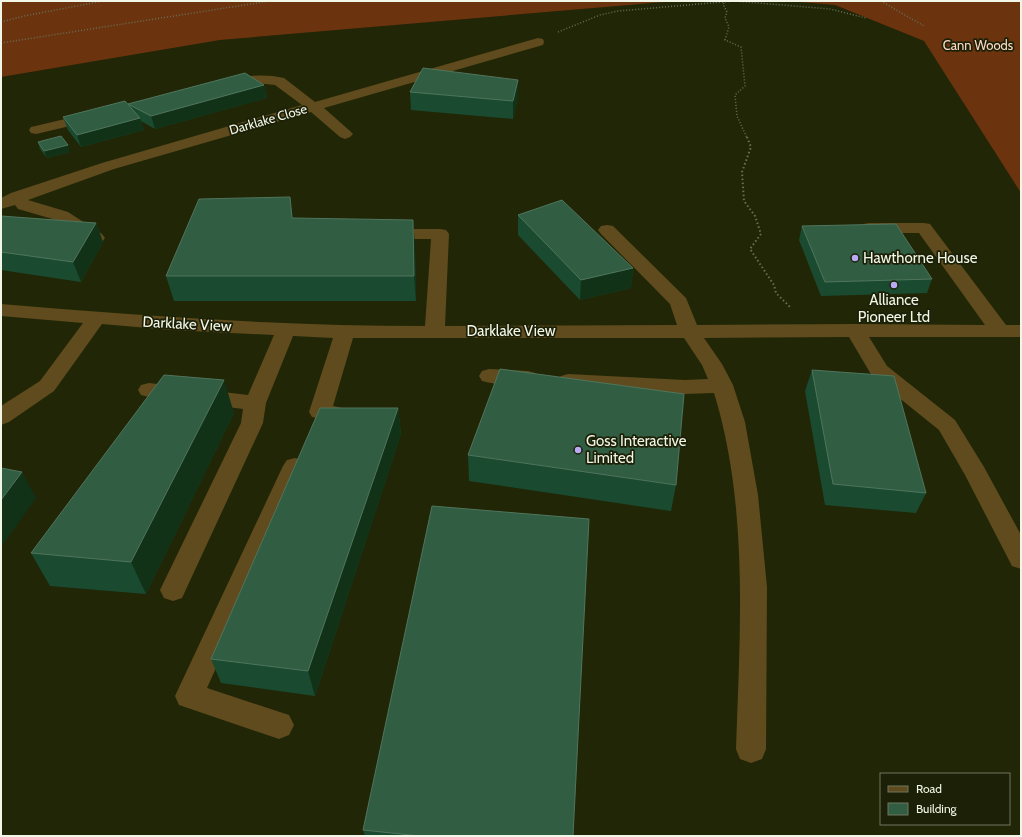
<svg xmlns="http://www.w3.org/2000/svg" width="1022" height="837" viewBox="0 0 1022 837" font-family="Cabin,sans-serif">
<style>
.built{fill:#212706;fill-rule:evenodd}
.forest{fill:#6b340f}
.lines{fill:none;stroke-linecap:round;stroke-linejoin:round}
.path-far1{stroke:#696e58;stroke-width:1.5;stroke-dasharray:1 2;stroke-linecap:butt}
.path{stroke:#696e58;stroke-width:2;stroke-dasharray:1.5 2.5;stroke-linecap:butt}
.minor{fill:#5f4b1d;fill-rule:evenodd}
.wall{fill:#1a4b30}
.shaded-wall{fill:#113217}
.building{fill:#315d43;stroke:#50755d}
.poi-dot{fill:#baaaf6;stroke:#1b2007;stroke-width:1.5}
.labels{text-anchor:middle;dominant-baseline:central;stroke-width:3.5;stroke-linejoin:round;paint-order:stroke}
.far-park-label{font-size:13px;fill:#fed9c6;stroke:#1b2007}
.far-street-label{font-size:13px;fill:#f2f6e6;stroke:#1b2007}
.poi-label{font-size:15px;fill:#f2f6e6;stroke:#1b2007;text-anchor:start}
.street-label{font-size:15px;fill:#f2f6e6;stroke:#1b2007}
</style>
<rect width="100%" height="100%" fill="#1b2007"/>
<path class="built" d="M676 1H788L835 5 924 41 1021 193V836H1V77L220 40ZM881 774H1009V824H881Z"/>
<path class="forest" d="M1 1H676L220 40 1 77Z
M788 1H1021V193L924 41 835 5Z"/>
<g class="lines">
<path class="path-far1" d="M726 1 723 4 727 12 725 18 729 27 725 40 741 47 745 86 735 95 737 116 747 138
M881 1 924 26
M1 22 24 16 103 1
M558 32 600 15 618 11 734 1 830 9 866 18
M1 43 270 1"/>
<path class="path" d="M747 137 751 147 742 172 744 201 755 216 761 234 750 249 774 285 776 293 790 307"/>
<path class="minor" d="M538 38 543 39 544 42 543 45 324 108 350 131 353 134 350 137 345 139 340 137 311 112 114 169 28 200 68 212 102 234 105 238 102 242 96 243 90 242 56 220 18 209 15 205 1 209V198L11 193 102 163 302 105 275 85 256 83 226 88 221 87 219 84 221 81C242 76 263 73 284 78L315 102Z
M95 112 100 113 102 116 100 119 36 134 31 133 29 130 31 127Z
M869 223H924L930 224 1006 325H1021V337H869L887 366 955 420 984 467 1021 535V569L1012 566 965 475 939 430 872 376 849 337 704 338 722 364 733 385 745 422 758 495 767 587 766 749 762 759 751 763 740 759 736 749C740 631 749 507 714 393L685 394 568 388 561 386 557 381 561 376 568 374 685 380 708 379 702 365 684 338H353L333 406 352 410 355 415 352 420 344 423 312 417 309 412 333 338 293 336 266 403 263 423 182 598 173 601 164 598 160 590 241 423 243 409 149 397 141 395 138 390 141 385 149 383 248 395 274 335 171 330 102 324 54 391 9 422 1 425V406L40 381 83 323 1 316V304C142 316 283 326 425 326L431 239H384L378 238 375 234 378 230 384 229H440L446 230 449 234 445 326 677 325 670 304 601 234 598 230 601 226 607 225 613 226 686 298 697 325 855 324 985 325 919 233H869L863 232 860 228 863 224Z
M489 369 528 371 535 373 539 378 535 383C520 387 497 385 482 381L479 376 482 371Z
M295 458 303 460 307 466 207 688 289 715 294 725 289 735 279 739 179 705 175 696 283 466 287 460Z"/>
</g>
<path class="wall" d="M264 85 267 98 155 129 141 121 144 130 81 147 68 130 63 117 129 105 128 104Z
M410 92 518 97 513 119 411 110Z
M38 142 70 152 47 158 40 149Z
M518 215 633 268 631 288 580 300 518 235Z
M1 216 96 223 103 242 81 282 1 270Z
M294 218 415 245 416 301H174L166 276Z
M802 226 932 279 927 293 821 296 799 240Z
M812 370 926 493 916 513 825 505 805 391Z
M398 408 401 434 315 696 221 683 211 659Z
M234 413 146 594 50 586 31 553Z
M468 455 676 485 671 511 469 481Z
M363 830 573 836H365Z"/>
<path class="shaded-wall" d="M518 80V97L513 119V101Z
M264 85 267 98 155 129 151 116Z
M140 118 144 130 81 147 77 135Z
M68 145 70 152 47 158 44 151Z
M290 197 294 221 292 218Z
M413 220 415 245 416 301 414 276Z
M96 223 103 242 81 282 73 262Z
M633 268 631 288 580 300 581 280Z
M224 380 234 413 146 594 131 562Z
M398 408 401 434 315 696 308 671Z
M22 472 36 498 1 547V500Z"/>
<path class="building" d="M423 68 518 80 513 101 410 92Z
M245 73 264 85 151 116 128 104Z
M125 101 140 118 77 135 63 117Z
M61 136 68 145 44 151 38 142Z
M290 197 292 218 413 220 414 276H166L199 199Z
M562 200 633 268 581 280 518 215Z
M1 216 96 223 73 262 1 252Z
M896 224 932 279 825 282 802 226Z
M500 369 684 394 676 485 468 455Z
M812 370 894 376 926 493 833 484Z
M164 375 224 380 131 562 31 553Z
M320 408H398L308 671 211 659Z
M1 468 22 472 1 500Z
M432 506 589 519 573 836H420L363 830Z"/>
<g class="poi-dot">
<circle cx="855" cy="258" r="4"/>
<circle cx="894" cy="285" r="4"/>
<circle cx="578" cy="450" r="4"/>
</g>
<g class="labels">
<g class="far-park-label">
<text x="978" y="45">Cann Woods</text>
</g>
<g class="far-street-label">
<text transform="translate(268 119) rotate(-16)">Darklake Close</text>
</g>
<g class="poi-label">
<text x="863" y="258">Hawthorne House</text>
<text x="894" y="300" text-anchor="middle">Alliance<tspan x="894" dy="17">Pioneer Ltd</tspan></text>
<text x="586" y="441">Goss Interactive<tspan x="586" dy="17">Limited</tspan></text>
</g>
<g class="street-label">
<text transform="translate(187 324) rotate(3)">Darklake View</text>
<text x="511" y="331">Darklake View</text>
</g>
</g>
<rect width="1022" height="837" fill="none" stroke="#f2f6e6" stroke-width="4"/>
<rect x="880" y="773" width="130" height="52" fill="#1b2007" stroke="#717660"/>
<rect x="888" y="786" width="20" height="6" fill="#5f4b1d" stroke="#717660"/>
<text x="916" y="793" font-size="12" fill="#f2f6e6">Road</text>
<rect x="888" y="803" width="20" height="12" fill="#315d43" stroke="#717660"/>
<text x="916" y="813" font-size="12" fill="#f2f6e6">Building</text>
</svg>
